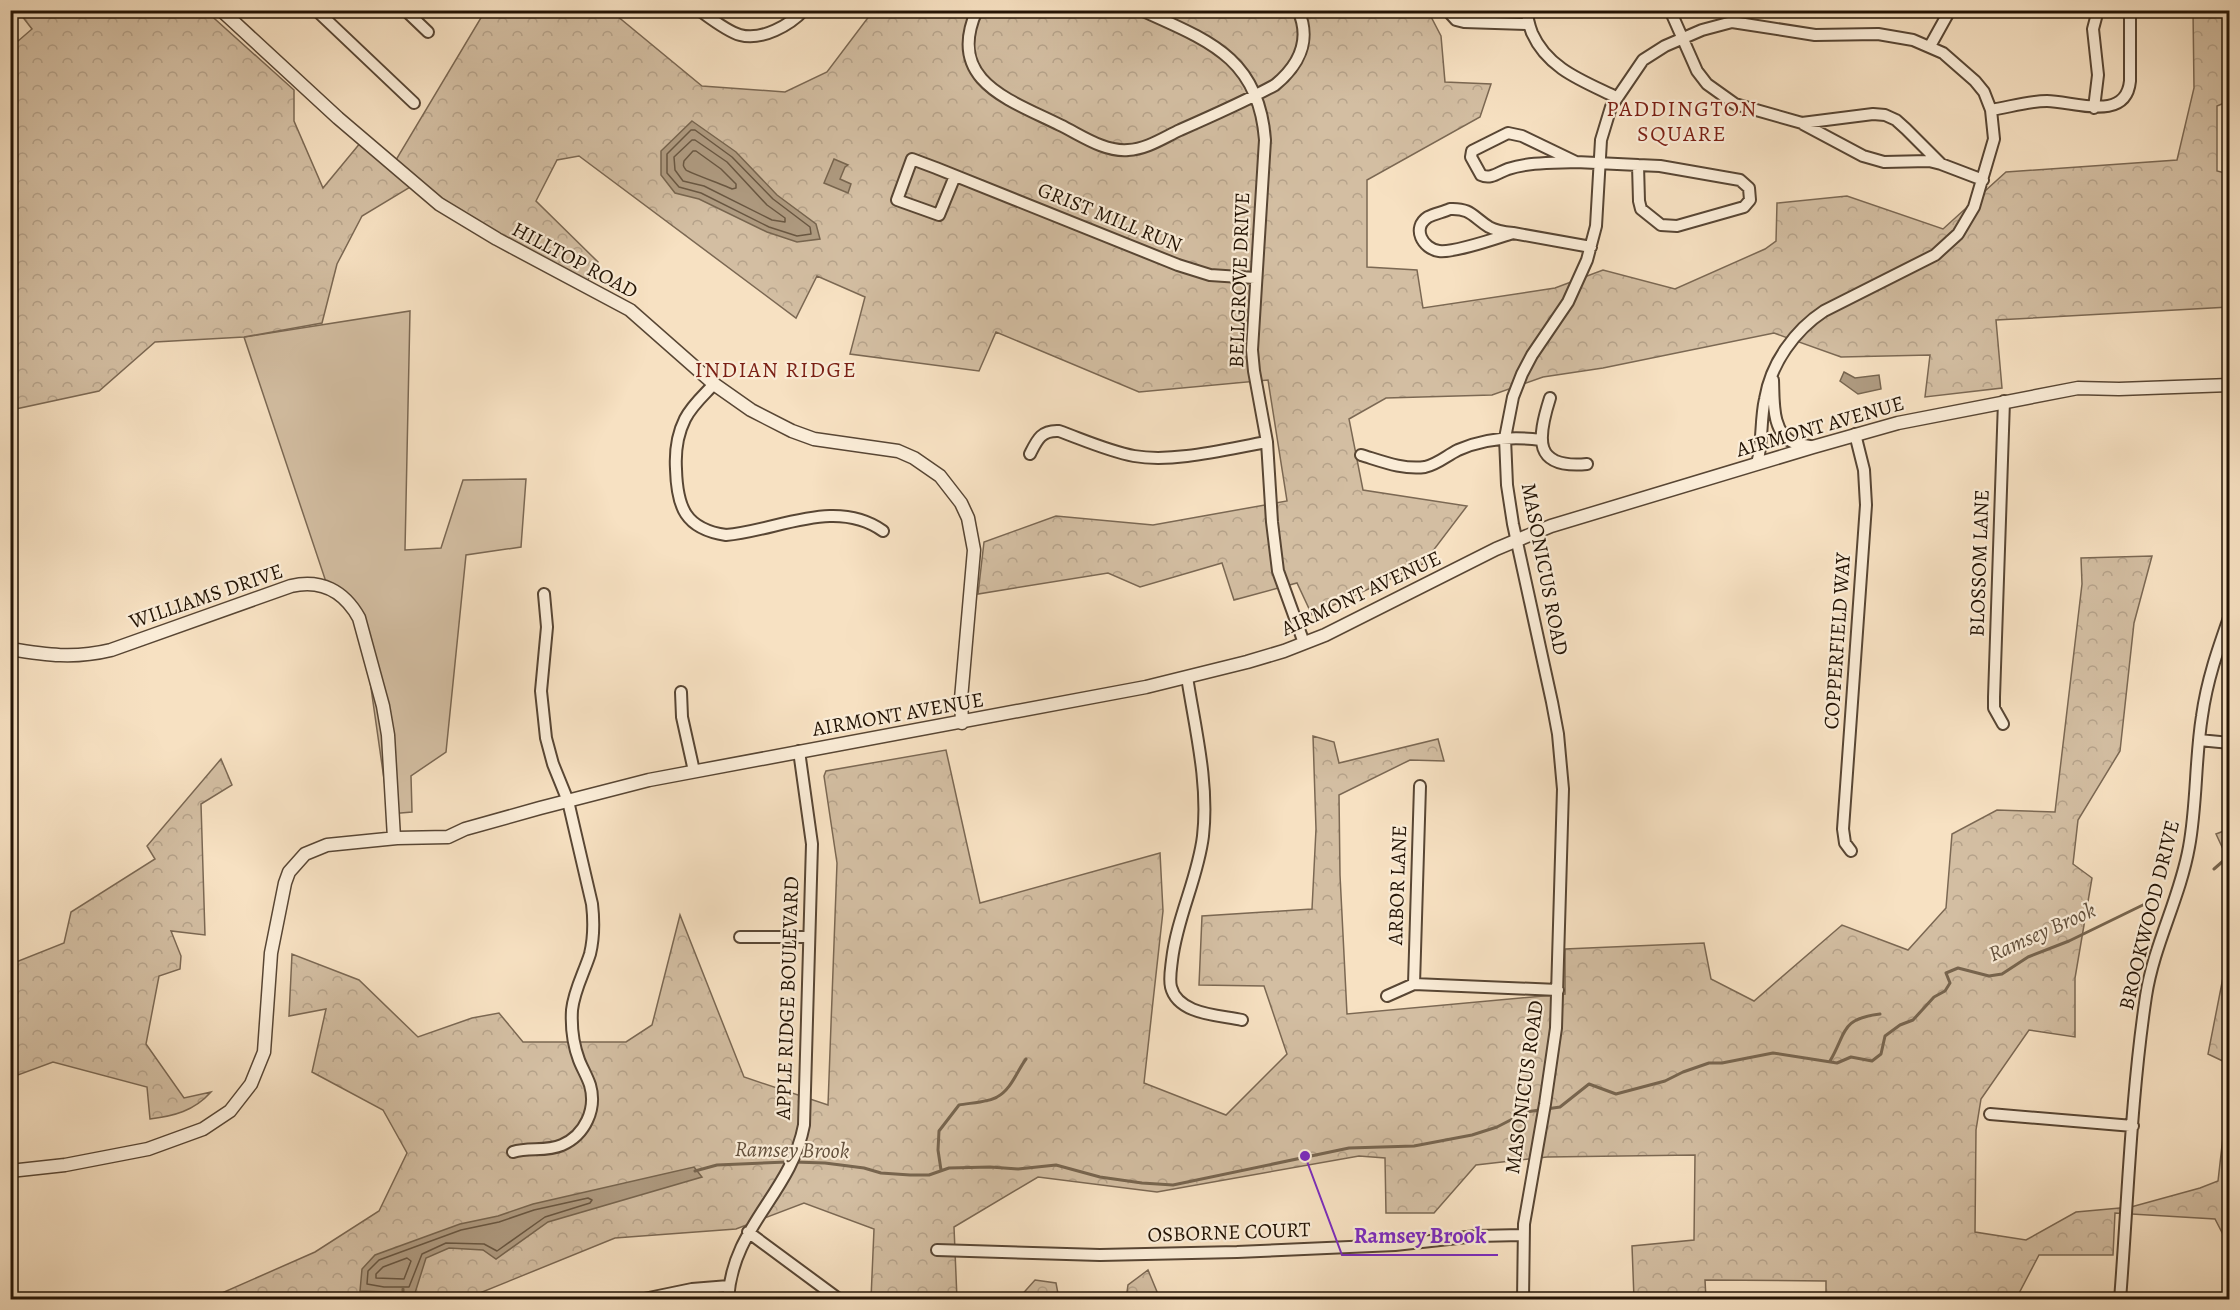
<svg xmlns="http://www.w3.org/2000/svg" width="2240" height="1310" viewBox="0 0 2240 1310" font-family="Alegreya,serif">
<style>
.green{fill:#d3bea2;stroke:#7b6853;stroke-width:1.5}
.forest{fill:url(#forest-crowns);stroke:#7b6853;stroke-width:1.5}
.water{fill:#af9b81;stroke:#77654f;stroke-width:1.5}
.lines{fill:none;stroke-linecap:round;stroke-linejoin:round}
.shore{stroke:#695742;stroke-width:1.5}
.stream{stroke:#77654f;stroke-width:3}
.minor-casing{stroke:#584634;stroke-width:14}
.tertiary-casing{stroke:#584634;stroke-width:15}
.minor{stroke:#faecd7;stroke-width:10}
.tertiary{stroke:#faecd7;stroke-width:12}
.labels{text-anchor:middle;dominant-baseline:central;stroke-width:4.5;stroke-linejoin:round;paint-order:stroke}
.street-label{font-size:21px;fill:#231304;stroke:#faecd7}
.neighbourhood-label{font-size:22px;letter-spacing:1.5px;fill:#7a1f14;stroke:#faecd7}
.water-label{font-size:22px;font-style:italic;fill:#62503c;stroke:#faecd7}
.leader{fill:none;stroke:#7b2cbf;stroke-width:2}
.callout-dot{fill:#7b2cbf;stroke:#faecd7;stroke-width:2}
.callout-label{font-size:22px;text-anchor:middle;font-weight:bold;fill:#7b2cbf;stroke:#faecd7;stroke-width:4.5;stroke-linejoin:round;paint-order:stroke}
</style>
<defs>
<pattern id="forest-crowns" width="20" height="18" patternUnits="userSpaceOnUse" patternTransform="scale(1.5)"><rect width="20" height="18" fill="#d3bea2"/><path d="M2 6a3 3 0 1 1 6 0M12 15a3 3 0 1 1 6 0" fill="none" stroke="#b5a28a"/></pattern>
</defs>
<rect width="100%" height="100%" fill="#f7e1c2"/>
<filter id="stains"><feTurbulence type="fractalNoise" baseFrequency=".00333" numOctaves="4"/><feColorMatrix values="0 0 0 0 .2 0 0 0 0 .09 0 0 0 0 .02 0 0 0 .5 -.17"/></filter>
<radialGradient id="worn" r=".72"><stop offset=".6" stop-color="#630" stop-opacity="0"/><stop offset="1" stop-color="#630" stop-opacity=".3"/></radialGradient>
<path class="green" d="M410 311 405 550 441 548 463 480 526 479 521 547 466 555 446 752 411 776 412 812 389 814 362 625 326 582 244 337Z"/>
<path class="forest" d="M18 11H206L294 90V121L323 188 361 142 393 165 485 11H611L702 86 785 92 827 72 873 11H1428L1441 36 1445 82 1491 84 1480 117 1367 180V267L1417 270 1423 308 1555 288 1603 270 1675 289 1765 249 1776 241 1777 203 1847 196 1943 229 2006 172 2177 160 2194 88 2193 11H2229V101L2217 106V171L2229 174V307L1996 320 2002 388 1925 397 1930 355 1841 357 1774 333 1603 368 1543 377 1492 395 1386 398 1349 419 1363 490 1467 506 1423 564 1312 615 1297 583 1234 600 1222 563 1140 587 1108 573 978 594 984 542 1056 516 1153 525 1287 501 1268 380 1139 392 996 332 979 371 850 354 865 297 817 276 796 318 579 156 557 160 536 201 598 262 585 285 415 184 362 216 337 264 322 323 244 337 155 342 99 391 11 410 10 48 32 29Z
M2152 556 2134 623 2120 751 2078 820 2073 864 2092 878 2075 978V1037L2029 1030 1981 1099 1976 1130 1975 1232 2026 1240 2076 1212 2131 1207 2200 1188 2218 1181 2223 1137 2229 1136V1246L2215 1219 2115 1213 2113 1255H2039L2016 1299H1826V1281L1705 1280 1706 1299H1634L1632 1246 1694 1240 1695 1155 1547 1157 1476 1165 1434 1213H1386L1385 1158 1359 1156 1157 1192 1038 1177 954 1227 957 1299H871L874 1229 804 1203 736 1229 615 1238 465 1299 206 1300 315 1252 379 1211 407 1153 383 1110 312 1072 326 1009 289 1016 292 954 359 980 418 1037 472 1018 499 1013 523 1042H626L652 1025 680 915 744 1077 828 1105 837 863 824 776 826 771 946 750 980 903 1160 853 1163 911 1144 1083 1226 1115 1287 1054 1264 986 1199 985 1202 916 1312 909 1316 829 1313 736 1334 742 1339 763 1438 739 1444 761 1410 760 1339 795 1340 875 1347 1014 1565 994V949L1704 943 1711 979 1754 1001 1842 925 1908 950 1946 908 1952 834 1997 810 2055 812 2082 584 2081 558Z
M221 759 232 785 201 804 205 935 171 931 181 956 180 969 159 976 146 1044 184 1098 211 1092C194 1111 174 1116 150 1119L147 1087 53 1062 18 1075 11 1070V964L64 943 71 912 155 859 147 846Z
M2229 829H2230L2229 862 2216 834Z
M2229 947V1064L2208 1054Z
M1148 1270 1160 1299H1126L1128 1285Z
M1035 1280 1056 1283 1059 1299H1018Z"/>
<path class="water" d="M692 121 736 152 777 195 816 224 820 239 797 242 767 232 699 199 675 193 661 175V151Z
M834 159 848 165 845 167 840 179 851 184 848 193 824 183Z
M1844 372 1855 378 1879 375 1881 389 1858 394 1840 381Z
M694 1167 702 1177 548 1222 496 1259 483 1250 449 1248 426 1258 415 1293 360 1291 362 1269 375 1255 460 1224 498 1216 533 1204Z"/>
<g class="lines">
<path class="shore" d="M691 130H695L732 157 773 199 810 227 811 234 797 236 769 227 701 193 679 187 667 173V154Z
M692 140H695L727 162 767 205 785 218V222L772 220 704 186 683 181 675 170 674 157Z
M693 151H696L721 169 736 184V188L732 189C726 186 688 172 686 170 683 166 683 166 684 161Z
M588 1198 592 1200 590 1203 545 1217 497 1251 484 1244 446 1243 422 1254 409 1287H384L367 1284 368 1271 379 1260 461 1230 499 1222 534 1210Z
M407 1258 411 1261 404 1279 376 1278V1274L383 1267Z"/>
<path class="stream" d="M2214 869 2230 855
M1830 1061C1847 1032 1840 1019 1880 1014
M793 1162 825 1163 864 1168 881 1173 910 1175H929L949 1168 990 1167 1018 1169 1056 1165 1100 1177 1142 1183 1173 1185 1349 1148 1414 1146 1472 1135 1497 1127 1526 1112 1560 1107 1589 1084 1616 1094 1665 1081 1683 1072 1709 1063H1722L1773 1053 1837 1063 1851 1057 1872 1061 1881 1054 1885 1036 1900 1025 1913 1020 1934 997 1945 991 1950 983 1946 973 1958 968 1989 976 2002 974 2028 957 2069 941 2149 902
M941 1170 938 1150 939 1131 959 1105C969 1103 990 1102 997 1097 1011 1090 1017 1071 1026 1059
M695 1171 717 1165 787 1162
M403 1300V1289"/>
<g class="minor-casing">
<path id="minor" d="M316 10 414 103
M405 10 428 32
M699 10C710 18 728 32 740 35 762 41 790 25 804 10
M977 10C945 81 1010 100 1060 125 1081 135 1104 152 1128 150 1147 149 1163 138 1180 130 1212 116 1244 102 1275 85 1298 66 1312 41 1298 10
M1141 10C1207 40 1259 57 1265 140L1252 350 1254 371 1267 442 1272 522 1278 571 1304 643
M1447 10 1456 20 1464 22 1528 24
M1527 10C1527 19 1529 25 1532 33 1548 69 1583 81 1616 97
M1670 10 1697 71 1707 84 1735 104 1802 123 1873 114 1885 115 1896 120 1906 129 1941 164
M1930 46 1950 10
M2094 108 2098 75 2093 29 2098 10
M1991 110C2010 107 2028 101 2047 101 2073 101 2126 123 2130 81V10
M1803 124 1863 156 1884 162 1929 161 1941 164 1983 180
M1508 133 1522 136 1576 162C1554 163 1529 162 1508 169 1499 172 1491 180 1481 175L1471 157 1472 151Z
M1576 162 1638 165
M1638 165 1660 166 1740 180 1749 188 1750 200 1744 207 1677 226 1661 225 1641 209 1639 201Z
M955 176 939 215 897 200 912 159 936 168 1178 265 1210 275 1255 278
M1450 209C1471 208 1473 217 1489 227 1496 231 1504 232 1513 233 1497 238 1454 253 1439 251 1423 249 1411 228 1428 217 1434 214 1443 212 1450 209Z
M1513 233 1591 247
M1773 380C1774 400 1771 433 1794 443 1799 445 1807 445 1813 447
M714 384C704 395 692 405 685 419 677 435 675 452 676 469 677 507 685 529 726 535 777 531 835 497 883 531
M1550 398C1537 439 1533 469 1587 464
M1030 454C1037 440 1041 430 1059 431 1084 440 1108 451 1134 456 1174 463 1227 449 1267 442
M1361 455C1381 461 1403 470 1425 467 1438 464 1446 456 1458 450 1485 438 1512 436 1541 440
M1187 677C1195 728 1209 783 1203 836 1198 878 1177 917 1172 960 1171 969 1169 979 1171 987 1178 1015 1220 1015 1242 1020
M681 692 682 717 694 771
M2003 724 1994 708V697L2004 401
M2199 740 2230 743
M1851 851 1845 843 1843 829 1866 505 1864 470 1855 434
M740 937H809
M1414 984 1420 786
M1387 996 1414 984 1558 990
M1990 1114 2133 1126
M513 1152C529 1147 546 1152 562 1145 585 1135 597 1109 590 1085 587 1076 582 1068 579 1060 573 1044 571 1027 572 1010 574 990 584 973 590 954 594 937 594 921 592 904L568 801 553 764 546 738 541 691 547 627 544 594
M748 1232 840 1300
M937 1250 1100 1255 1237 1252 1395 1245 1476 1236 1522 1235
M639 1300 692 1289 729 1286
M728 1300C732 1226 791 1194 804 1125L812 844 799 751
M1523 1300 1524 1224 1545 1104 1556 1028 1563 789 1558 734 1552 702 1513 524 1507 485 1505 438 1513 397 1522 374 1532 355 1568 302 1587 260 1596 226 1601 140 1611 107 1643 60 1665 46 1702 30 1732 22 1815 35 1878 34 1913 40 1943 53 1975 81 1984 92 1991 110 1994 139 1974 207 1958 234 1935 255 1824 311C1795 330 1771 363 1765 399 1760 421 1763 442 1757 464
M2120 1300C2128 1198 2131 1096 2146 996 2154 944 2180 898 2189 847 2197 804 2195 759 2202 716 2207 680 2218 649 2230 615"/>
</g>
<g class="tertiary-casing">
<path id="tertiary" d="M221 10 338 118 439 204 497 239 630 310 714 384 751 410 792 431 814 439 898 451 914 458 940 476 961 503 968 518 974 550 961 699 962 723
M10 649C47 655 74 659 111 650L291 586C321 579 344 591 359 618L383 706 388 735 394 838
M10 1171 65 1165 148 1149 203 1129 230 1111 251 1084 264 1052 271 953 285 883 289 872 305 854 327 845 397 838 448 837 465 829 540 808 649 780 1146 687 1247 662 1284 651 1325 635 1496 549 1551 526 1813 447 1898 423 2078 388 2119 389 2230 385"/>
</g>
<use href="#minor" class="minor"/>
<use href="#tertiary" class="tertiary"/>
</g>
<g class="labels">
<g class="street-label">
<text transform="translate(1110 217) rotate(22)">GRIST MILL RUN</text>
<text transform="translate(575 260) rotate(28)">HILLTOP ROAD</text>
<text transform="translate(1239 280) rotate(-88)">BELLGROVE DRIVE</text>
<text transform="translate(1820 426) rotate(-16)">AIRMONT AVENUE</text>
<text transform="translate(1979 563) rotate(-88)">BLOSSOM LANE</text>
<text transform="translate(1545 569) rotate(79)">MASONICUS ROAD</text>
<text transform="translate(1361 593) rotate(-25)">AIRMONT AVENUE</text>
<text transform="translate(206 596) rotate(-19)">WILLIAMS DRIVE</text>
<text transform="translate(1837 641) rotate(-86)">COPPERFIELD WAY</text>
<text transform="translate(898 714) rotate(-10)">AIRMONT AVENUE</text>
<text transform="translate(1397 885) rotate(-88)">ARBOR LANE</text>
<text transform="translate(2149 915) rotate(-76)">BROOKWOOD DRIVE</text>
<text transform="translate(787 998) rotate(-88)">APPLE RIDGE BOULEVARD</text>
<text transform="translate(1524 1087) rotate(-82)">MASONICUS ROAD</text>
<text transform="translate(1229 1232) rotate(-2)">OSBORNE COURT</text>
</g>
<g class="neighbourhood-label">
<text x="1682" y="109">PADDINGTON<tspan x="1682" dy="25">SQUARE</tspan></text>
<text x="776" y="370">INDIAN RIDGE</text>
</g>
<g class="water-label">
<text transform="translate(2042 932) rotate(-24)">Ramsey Brook</text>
<text transform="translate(792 1150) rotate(1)">Ramsey Brook</text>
</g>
</g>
<path class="leader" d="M1305 1156L1342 1255H1498"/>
<circle class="callout-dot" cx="1305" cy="1156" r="6"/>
<g class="callout-label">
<text x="1420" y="1243">Ramsey Brook</text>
</g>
<rect width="2240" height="1310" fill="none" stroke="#f7e1c2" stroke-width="36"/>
<rect x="12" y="12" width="2216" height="1286" fill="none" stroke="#231304" stroke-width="3"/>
<rect x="18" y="18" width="2204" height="1274" fill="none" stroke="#231304" stroke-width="1.5"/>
<rect width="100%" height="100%" filter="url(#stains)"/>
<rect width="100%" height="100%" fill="url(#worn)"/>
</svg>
